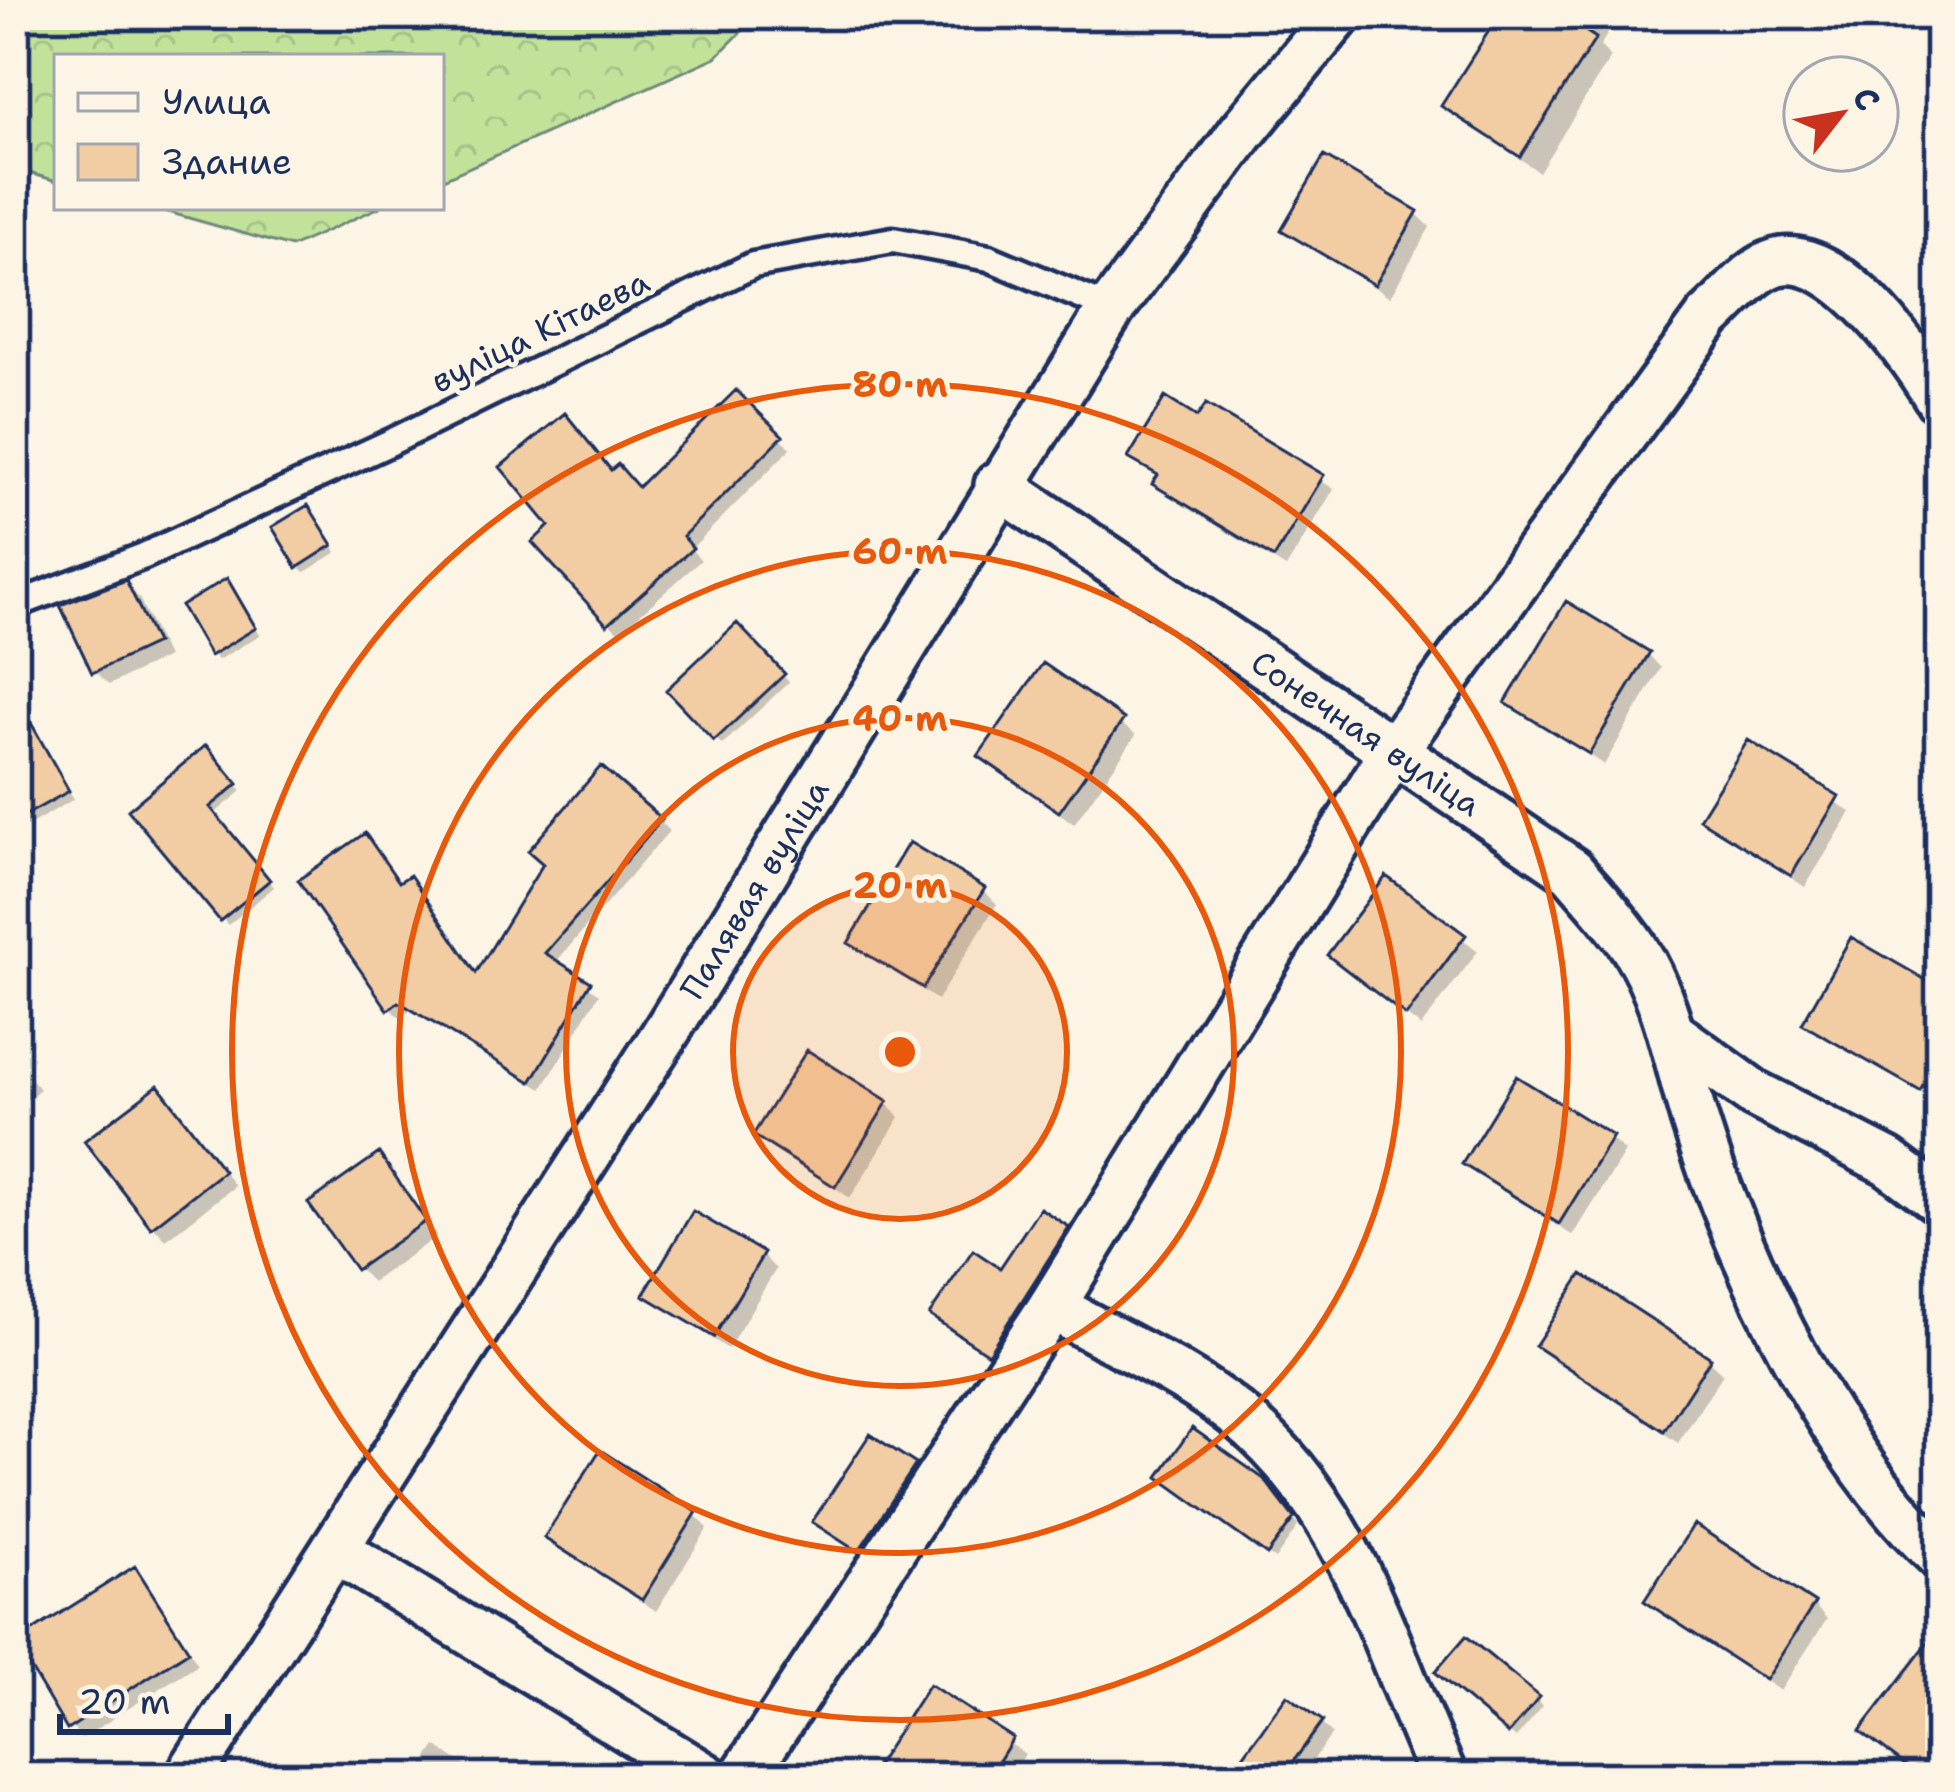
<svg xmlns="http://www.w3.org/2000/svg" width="1955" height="1792" viewBox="0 0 1955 1792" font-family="'Shantell Sans',sans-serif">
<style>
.forest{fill:url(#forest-crowns);stroke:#6e887c;stroke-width:3}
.shadow{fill:#0003}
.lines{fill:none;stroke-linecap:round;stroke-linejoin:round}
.stream{stroke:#5989ae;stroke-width:16}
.building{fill:#f2cca2;stroke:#1b2f5e;stroke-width:3}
.lane-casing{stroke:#1b2f5e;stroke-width:33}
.street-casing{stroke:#1b2f5e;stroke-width:54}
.lane{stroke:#fcf5e5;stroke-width:24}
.street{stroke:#fcf5e5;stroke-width:45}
.ring{fill:none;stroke:#e8590c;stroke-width:6}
.labels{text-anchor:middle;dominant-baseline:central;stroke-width:10;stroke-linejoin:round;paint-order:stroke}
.street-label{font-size:33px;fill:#1b2f5e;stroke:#fcf5e5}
.centre{fill:#e8590c;stroke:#fcf5e5;stroke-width:6}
.ring-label{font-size:36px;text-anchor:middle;font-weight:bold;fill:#e8590c;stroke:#fcf5e5;stroke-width:10;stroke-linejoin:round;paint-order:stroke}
</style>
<defs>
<pattern id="forest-crowns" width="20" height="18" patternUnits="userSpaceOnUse" patternTransform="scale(3)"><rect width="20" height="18" fill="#c2e29a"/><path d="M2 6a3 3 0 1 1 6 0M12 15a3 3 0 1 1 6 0" fill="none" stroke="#a6c287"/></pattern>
</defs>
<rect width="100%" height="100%" fill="#fcf5e5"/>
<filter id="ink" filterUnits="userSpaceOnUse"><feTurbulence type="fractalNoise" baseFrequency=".00833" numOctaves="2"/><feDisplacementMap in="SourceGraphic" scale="24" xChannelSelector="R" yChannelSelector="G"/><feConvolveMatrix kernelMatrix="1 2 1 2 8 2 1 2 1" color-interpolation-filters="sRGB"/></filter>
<g filter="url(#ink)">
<path class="forest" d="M15 15H758L716 57 441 180V57H57V181L15 169Z
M150 207H380L291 247Z"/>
<path class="shadow" d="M1502 15H1619L1600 46 1611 57 1539 172 1445 106Z
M1416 213 1430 227 1390 297 1285 230Z
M736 394 791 448 691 549 701 560 619 633 536 542 612 473 639 490Z
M1207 408 1334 489 1286 568 1168 496 1156 484 1159 478 1132 457 1198 421Z
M314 515 337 552 305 572 299 566Z
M227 582 260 635 218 660 212 654Z
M125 584 139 598 167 657 109 685 95 671Z
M737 627 789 682 722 745 670 690Z
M1648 654 1661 668 1604 765 1508 703Z
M1044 667 1136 735 1074 824 982 755Z
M29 723 74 799 15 833V728Z
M1749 744 1851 812 1805 887 1703 819Z
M212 755 242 791 214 814 274 887 228 925 133 811Z
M659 821 669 831 555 963 599 994 542 1089 411 1010 400 1018 390 1008 365 837 401 884 409 878 419 889 478 975Z
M1387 880 1478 951 1421 1027 1330 955Z
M983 890 997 904 937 1000 851 942Z
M1940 992V1093L1934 1103V1096L1818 1029V1035L1806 1023Z
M15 1059 40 1089 15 1110Z
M171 1102 235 1186 166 1240 153 1226Z
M886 1103 900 1117 850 1198 757 1135Z
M1611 1139 1625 1152 1573 1236 1466 1164Z
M378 1157 437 1236 372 1282 358 1268Z
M1067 1229 1073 1235 995 1358 939 1321Z
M762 1255 776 1269 728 1349 647 1295Z
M1538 1346 1709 1361 1723 1374 1678 1443Z
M914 1466 920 1472 865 1556 822 1528Z
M1168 1483 1270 1489 1298 1526 1275 1559Z
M695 1515 708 1528 656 1611 548 1537Z
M134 1570 198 1664 81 1739 17 1645Z
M1648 1601 1814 1605 1827 1619 1780 1691Z
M1445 1678 1538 1700 1543 1706 1516 1738Z
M930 1688 1025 1754 1011 1777H877Z
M1321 1723 1332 1734 1301 1777H1219L1232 1760 1240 1766Z
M436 1746 483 1777H415Z"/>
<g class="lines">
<path class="stream" d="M15 22 31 15"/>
</g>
<path class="building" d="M1499 15H1561L1596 38 1520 157 1441 106Z
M1324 156 1418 211 1375 285 1281 230Z
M736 390 783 436 683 536 693 548 607 625 532 542 549 526 500 467 565 413 611 470 618 464 638 487Z
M1165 397 1197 417 1206 404 1324 475 1274 558 1152 484 1158 475 1128 458Z
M308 505 333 545 297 568 272 527Z
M227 578 256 628 210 656 181 606Z
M126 580 156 643 92 673 60 605Z
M1566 601 1650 652 1589 754 1505 703Z
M737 623 785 674 714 741 666 690Z
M1043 663 1124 719 1059 812 978 756Z
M15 694 69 791 15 821Z
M1748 740 1839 796 1791 876 1699 819Z
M206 745 238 784 210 807 270 880 220 921 128 810Z
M601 766 662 819 545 953 591 982 531 1082 399 1002 388 1010 298 880 365 833 399 882 410 875 476 973 543 864 528 851Z
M909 842 985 888 923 988 848 943Z
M1386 876 1466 935 1406 1016 1327 955Z
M1851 937 1940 988V1056L1920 1091 1802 1024Z
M807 1050 888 1101 835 1187 753 1135Z
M1516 1076 1613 1136 1559 1224 1462 1164Z
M158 1085 224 1171 151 1228 84 1141Z
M379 1153 426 1221 356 1270 308 1203Z
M1040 1208 1069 1227 988 1354 929 1315 973 1250 1000 1268Z
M693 1211 764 1253 714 1337 643 1295Z
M1582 1274 1711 1358 1664 1431 1535 1346Z
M1192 1428 1264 1479 1294 1518 1267 1555 1158 1477Z
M870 1434 916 1464 858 1552 812 1522Z
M600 1450 697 1512 642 1600 544 1538Z
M1694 1524 1815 1603 1765 1680 1644 1601Z
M135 1566 189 1651 67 1730 15 1642Z
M1940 1627V1777H1921L1860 1731Z
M1466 1636 1540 1697 1508 1734 1435 1672Z
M929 1684 1013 1738 989 1777H869Z
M1287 1695 1323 1721 1282 1777H1228Z"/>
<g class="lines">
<g class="lane-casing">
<path id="lane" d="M15 605 144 556 391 442 753 265 893 240 989 258 1111 309"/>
</g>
<g class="street-casing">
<g id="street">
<path id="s1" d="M998 485 1572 871C1593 896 1618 922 1635 949 1669 1003 1677 1063 1695 1121 1738 1260 1832 1458 1940 1556"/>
<path d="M1675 1036 1755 1094 1888 1162 1940 1201"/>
<path d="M1052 1306C1109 1340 1184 1372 1235 1413 1351 1504 1385 1650 1444 1777"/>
<path d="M338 1551 706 1777"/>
<path id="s2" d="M188 1777 663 1037 1111 309 1242 132 1338 15"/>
<path d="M743 1777 1052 1306 1394 750 1709 317C1726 302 1745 278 1765 267 1828 231 1913 357 1940 401"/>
</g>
</g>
<use href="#lane" class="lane"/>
<use href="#street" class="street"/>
</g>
</g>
<circle cx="900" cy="1052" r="167" fill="#e8590c" fill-opacity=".12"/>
<g class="ring">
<circle cx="900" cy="1052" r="167"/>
<circle cx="900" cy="1052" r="334"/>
<circle cx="900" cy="1052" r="501"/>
<circle cx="900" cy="1052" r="668"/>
</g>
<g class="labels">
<g class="street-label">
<text transform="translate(540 331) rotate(-26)">вуліца Кітаева</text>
<text stroke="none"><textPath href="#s1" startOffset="444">Сонечная вуліца</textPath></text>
<text stroke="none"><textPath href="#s2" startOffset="1053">Палявая вуліца</textPath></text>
</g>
</g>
<circle cx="900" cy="1052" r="18" class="centre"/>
<g class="ring-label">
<text x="900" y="397">80 m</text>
<text x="900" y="564">60 m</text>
<text x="900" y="731">40 m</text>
<text x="900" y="898">20 m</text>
</g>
<rect width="1955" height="1792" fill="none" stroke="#fcf5e5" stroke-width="60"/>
<rect x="30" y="30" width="1895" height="1732" fill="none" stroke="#1b2f5e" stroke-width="4.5" filter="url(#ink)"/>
<rect x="54" y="54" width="390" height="156" fill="#fcf5e5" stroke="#a2a6af" stroke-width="3"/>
<rect x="78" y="93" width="60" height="18" fill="#fcf5e5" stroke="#a2a6af" stroke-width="3"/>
<text x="162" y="114" font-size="36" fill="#1b2f5e">Улица</text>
<rect x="78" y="144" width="60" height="36" fill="#f2cca2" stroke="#a2a6af" stroke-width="3"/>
<text x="162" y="174" font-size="36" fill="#1b2f5e">Здание</text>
<g transform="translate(1841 114) rotate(59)"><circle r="57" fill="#fcf5e5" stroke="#a2a6af" stroke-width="3"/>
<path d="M0-9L21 45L0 30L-21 45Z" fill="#c8321e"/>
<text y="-18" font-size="33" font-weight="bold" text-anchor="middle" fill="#1b2f5e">С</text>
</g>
<path d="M60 1714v18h168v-18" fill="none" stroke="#1b2f5e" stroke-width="6"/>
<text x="78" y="1714" font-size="36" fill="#1b2f5e" stroke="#fcf5e5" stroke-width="9" paint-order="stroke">20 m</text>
</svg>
